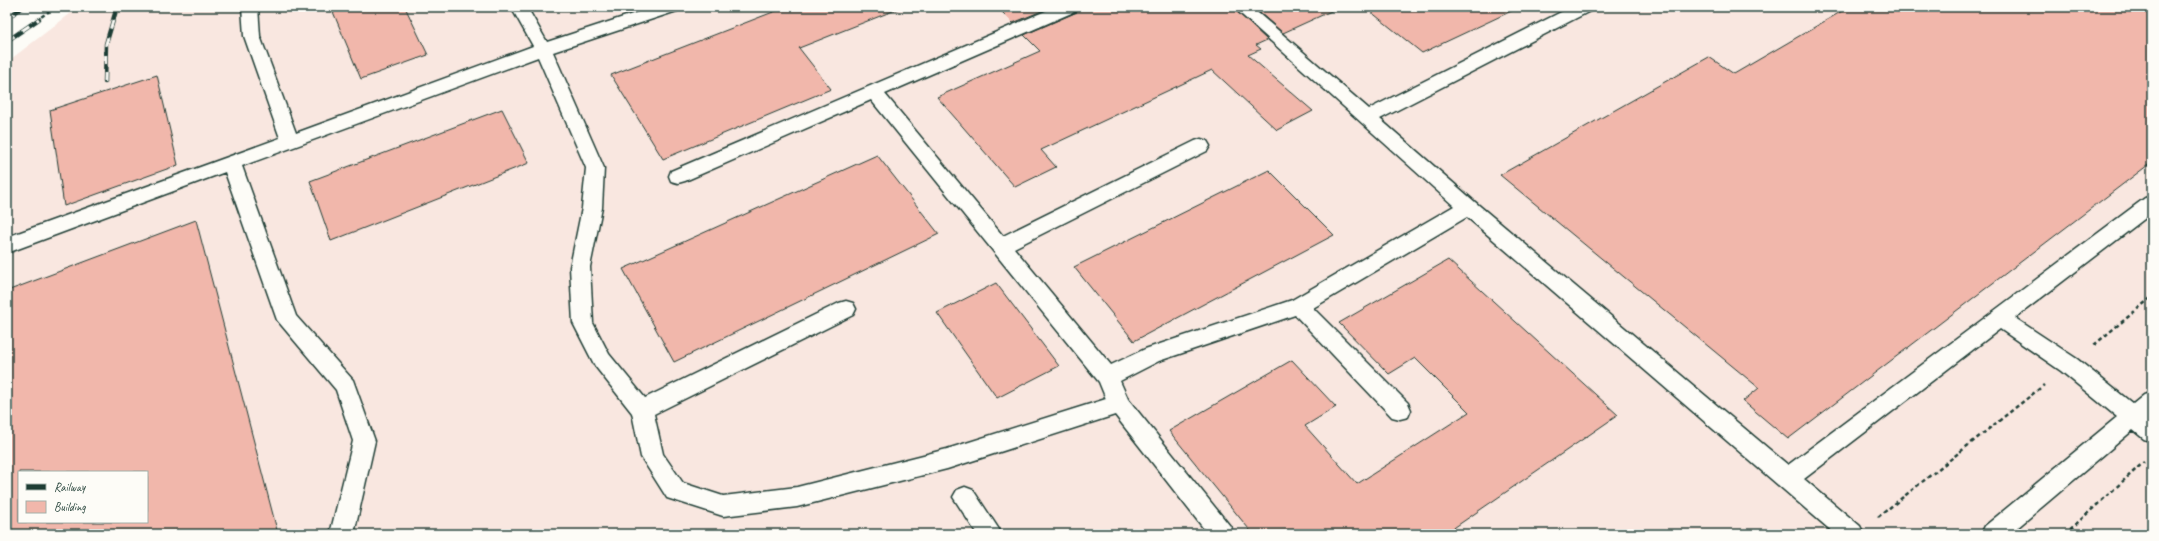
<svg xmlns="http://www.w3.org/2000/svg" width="2159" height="541" viewBox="0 0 2159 541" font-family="Caveat,sans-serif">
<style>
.built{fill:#f9e7e0;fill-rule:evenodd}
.building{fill:#f1b7ab;stroke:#1f3d34;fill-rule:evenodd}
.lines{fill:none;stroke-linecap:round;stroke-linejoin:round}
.service-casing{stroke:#1f3d34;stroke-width:3}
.path{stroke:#1f3d34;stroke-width:2.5;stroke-dasharray:4 3;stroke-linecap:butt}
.service{fill:#fdfcf7;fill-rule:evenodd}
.rail-casing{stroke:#1f3d34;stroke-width:4.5}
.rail{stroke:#fdfcf7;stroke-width:3;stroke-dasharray:9;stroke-linecap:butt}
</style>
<rect width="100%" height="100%" fill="#fdfcf7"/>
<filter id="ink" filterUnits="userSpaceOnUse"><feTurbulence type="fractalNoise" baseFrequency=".025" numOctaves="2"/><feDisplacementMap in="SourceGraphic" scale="8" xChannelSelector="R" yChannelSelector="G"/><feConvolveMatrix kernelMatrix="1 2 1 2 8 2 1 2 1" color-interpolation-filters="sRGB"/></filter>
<g filter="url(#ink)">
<path class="built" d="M79 7H2152V534H7V62ZM19 472H147V522H19Z"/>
<path class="building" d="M331 7H405L428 55 361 79Z
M786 7H898V9L799 48 831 89 663 159 611 75Z
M997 7H1051L1013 23Z
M1079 7H1232L1267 40 1256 45 1261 49 1248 55 1313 111 1277 130 1212 70 1041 150 1056 167 1015 187 937 97 1040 51 1024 35 1077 12Z
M1253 7H1340L1283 33Z
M1365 7H1520L1422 53Z
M1849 7H2152V162L1788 439 1743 401 1759 388 1500 175 1709 57 1734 74Z
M157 75 178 165 64 206 50 110Z
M502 109 529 163 331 241 310 181Z
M877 155 939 234 674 362 623 269Z
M1269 170 1334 235 1134 341 1074 267Z
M196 220 278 534H7V291ZM19 472H147V522H19Z
M1448 260 1618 415 1445 534H1253L1169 431 1292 360 1336 407 1305 426 1357 484 1469 412 1415 358 1389 374 1339 323Z
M996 283 1059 366 997 398 937 313Z"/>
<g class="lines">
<g class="service-casing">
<path id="service" d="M242 7H258L260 36 296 133 533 46 511 7H527L547 42 654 7H679L677 11 553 52 604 168 602 208 590 267 593 323 609 354 645 398 839 303 846 301 853 303 856 309 853 315 654 414 663 454 683 483 723 496 797 487 947 449 1106 399 1099 382 871 100 685 181 678 183 671 181 669 176 671 171 1055 7H1078L1076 11 885 94 1003 236 1195 141 1201 139 1207 141 1210 146 1207 151 1014 248 1111 365 1145 349 1292 300 1454 206 1233 7H1251L1369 109 1571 7H1592L1590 11 1380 119 1475 202 1788 465 2145 198 2152 196V213L2015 318 2077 359 2133 404 2144 395 2152 392V414L2149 417 2152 419V442L2144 439 2133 430 2010 534H1981L1985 526 2117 417 2061 371 2000 329 1804 479 1860 526 1864 534H1835L1467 217 1313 308 1408 403 1411 410 1408 417 1400 419 1392 417 1295 315 1159 361 1120 381 1128 399 1230 526 1234 534H1208L1115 415 947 469 797 507 723 516 667 498 641 457 632 413 595 366 573 323 570 267 582 208 586 168 538 57 242 166 296 316 353 380 375 441 354 534H330L353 441 336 390 277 320 225 172 7 253V237L280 138 244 36Z
M965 487 973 490 1002 534H977L953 497 957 490Z"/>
</g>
<path class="path" d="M7 41 55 7
M2094 345 2152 297
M1878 517 2044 385
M2065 534 2144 462"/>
<use href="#service" class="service"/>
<g class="rail-casing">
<path id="rail" d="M7 18 23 7
M7 41 39 19
M105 82 106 44 117 7"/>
</g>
<use href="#rail" class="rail"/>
</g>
</g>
<rect width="2159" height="541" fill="none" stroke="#fdfcf7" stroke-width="24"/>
<rect x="12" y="12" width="2135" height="517" fill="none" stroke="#1f3d34" stroke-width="1.5" filter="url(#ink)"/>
<rect x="18" y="471" width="130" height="52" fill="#fdfcf7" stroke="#a4b0a9"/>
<rect x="26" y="484" width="20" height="6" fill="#1f3d34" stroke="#a4b0a9"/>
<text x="54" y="491" font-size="12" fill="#1f3d34">Railway</text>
<rect x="26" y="501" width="20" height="12" fill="#f1b7ab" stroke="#a4b0a9"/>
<text x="54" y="511" font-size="12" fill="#1f3d34">Building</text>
</svg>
